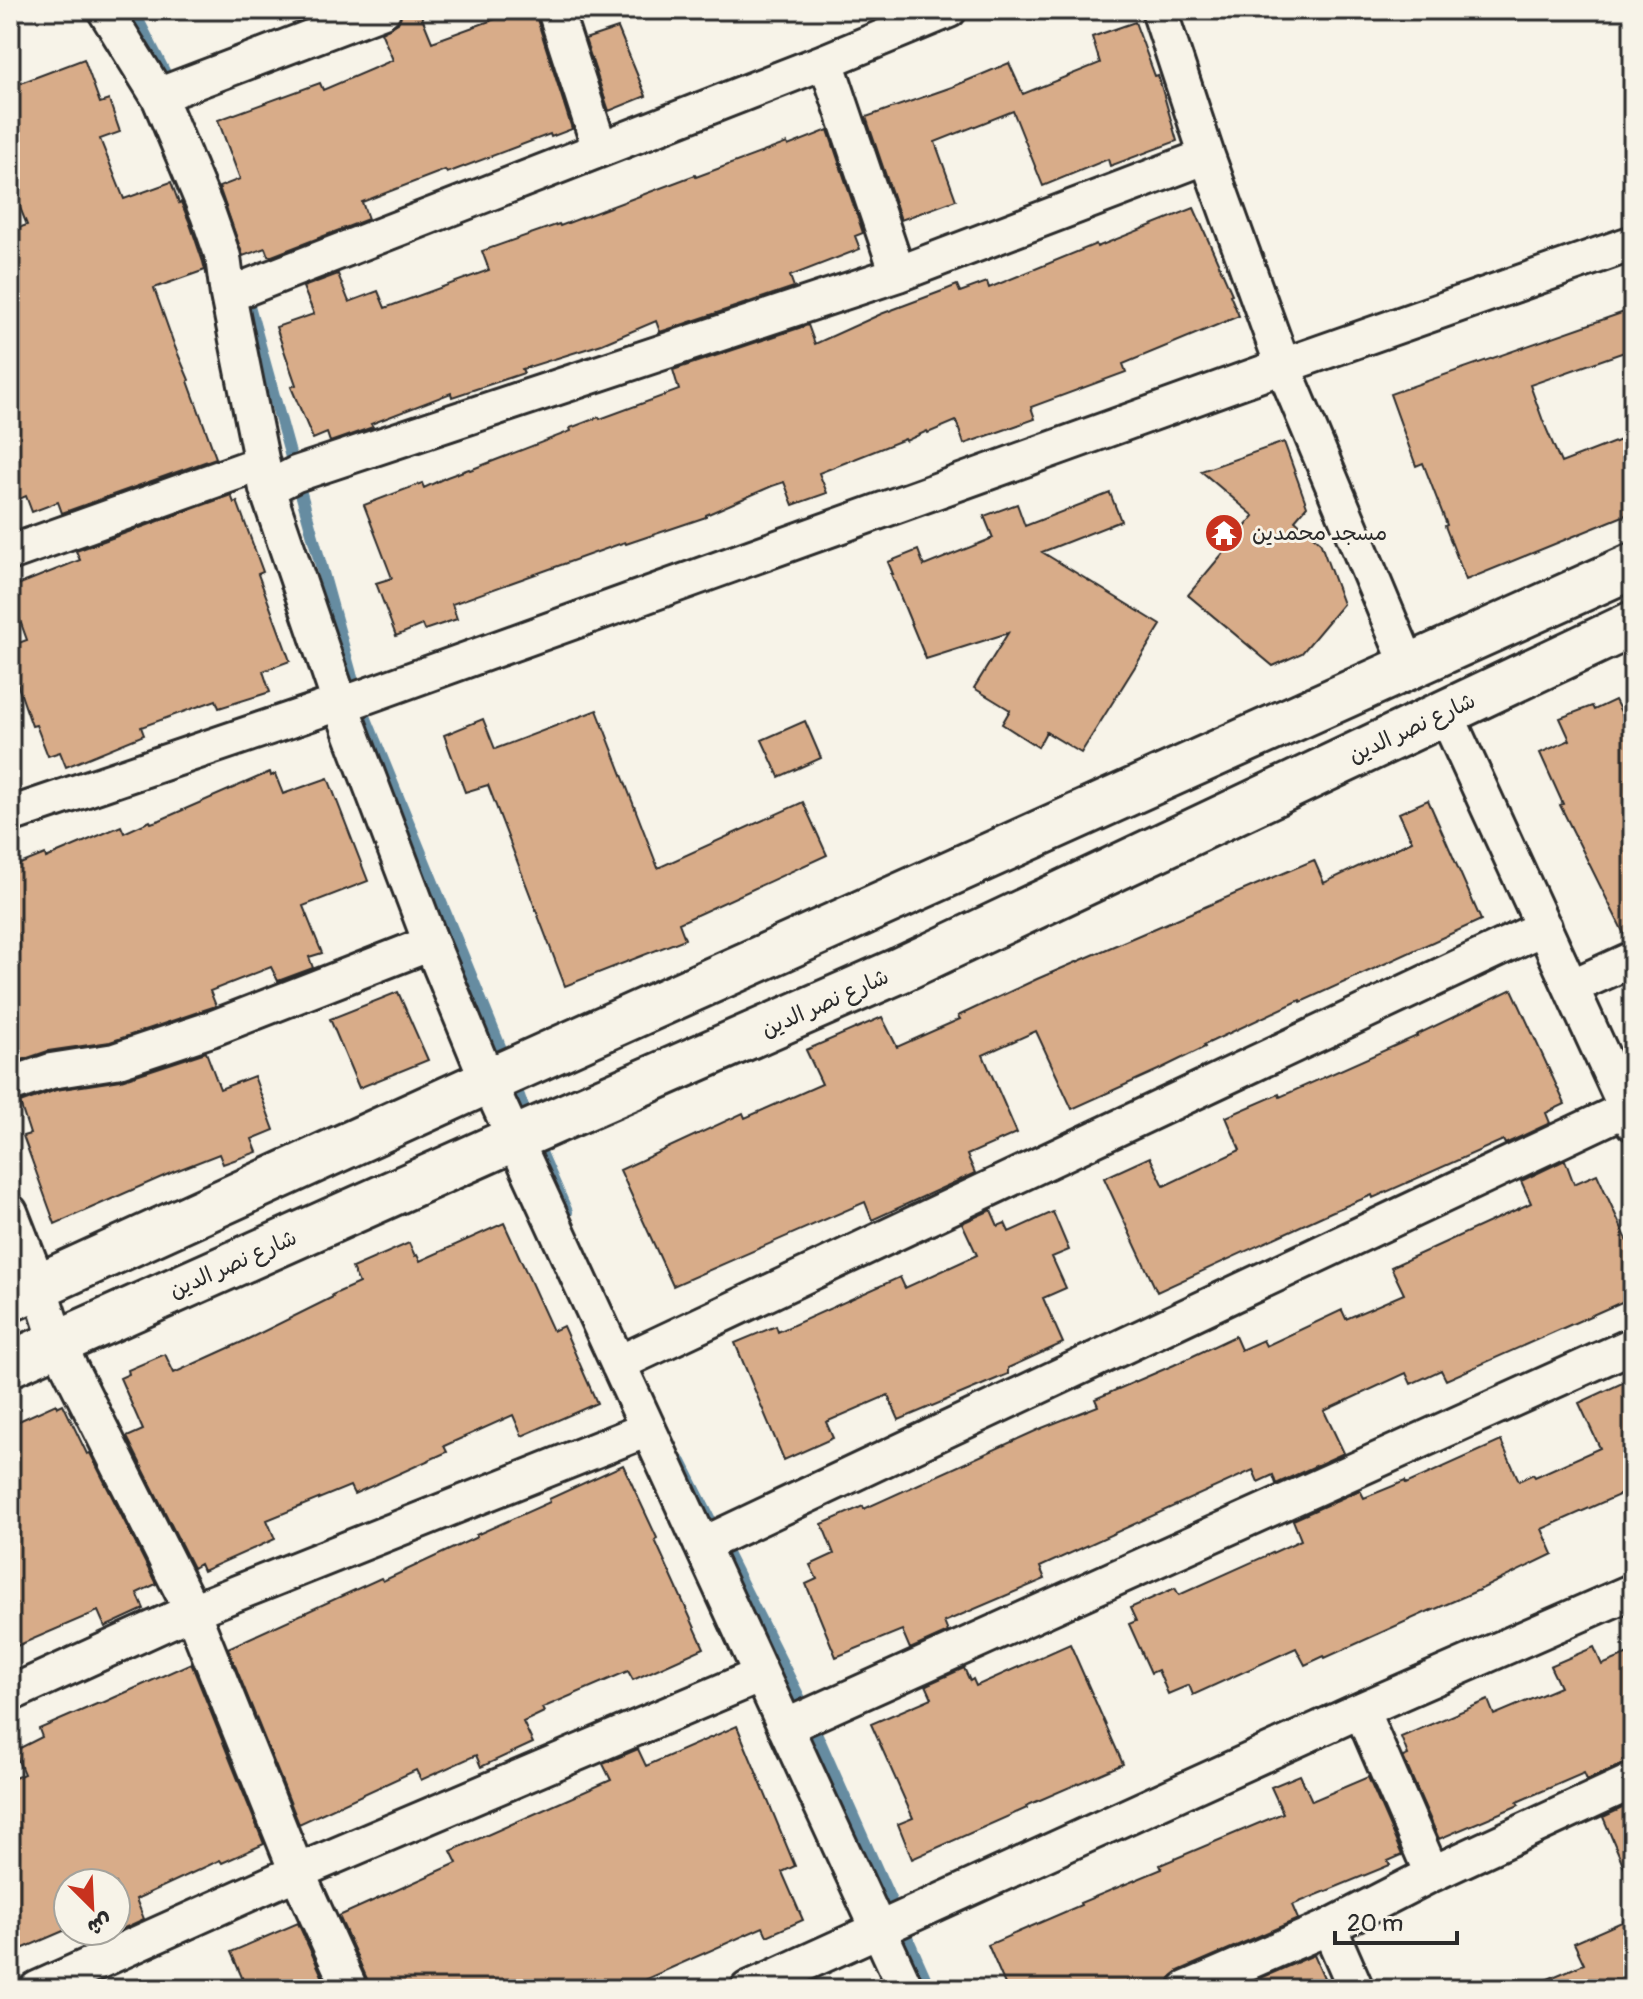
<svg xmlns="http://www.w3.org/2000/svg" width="1643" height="1999" viewBox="0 0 1643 1999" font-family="Pangolin,'Playpen Sans Arabic',sans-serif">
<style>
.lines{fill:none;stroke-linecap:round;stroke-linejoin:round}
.stream{stroke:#668ca1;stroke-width:12}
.building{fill:#d8ac89;stroke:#2b2b2b;stroke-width:2}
.minor-casing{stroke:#2b2b2b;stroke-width:40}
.tertiary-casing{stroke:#2b2b2b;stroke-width:50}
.minor{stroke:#f7f3e8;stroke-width:34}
.tertiary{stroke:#f7f3e8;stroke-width:44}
.labels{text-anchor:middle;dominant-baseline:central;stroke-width:6;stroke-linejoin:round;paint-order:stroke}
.poi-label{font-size:22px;fill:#2b2b2b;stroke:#f7f3e8;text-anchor:start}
.street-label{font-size:22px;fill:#2b2b2b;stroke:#f7f3e8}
</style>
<rect width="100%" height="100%" fill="#f7f3e8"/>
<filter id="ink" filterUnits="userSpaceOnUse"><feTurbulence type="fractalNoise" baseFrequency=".0125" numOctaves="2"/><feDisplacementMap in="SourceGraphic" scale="16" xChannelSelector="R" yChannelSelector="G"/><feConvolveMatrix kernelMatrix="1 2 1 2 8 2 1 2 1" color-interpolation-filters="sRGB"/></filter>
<g filter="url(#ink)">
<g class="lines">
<path class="stream" d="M133 10 173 89
M245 291 358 699 510 1071 532 1132 567 1212
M681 1462 809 1717 930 1989"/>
</g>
<path class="building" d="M403 10H419L432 42 520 10H536V16L572 129 551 137 550 134 447 173 445 170 362 202 368 219 272 256H268L265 248 243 256 219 187 240 179 218 120 320 83 323 90 393 60 381 32 398 23Z
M1135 22 1155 76 1158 75 1177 141 1110 166 1108 159 1043 186 1013 111 935 142 956 200 901 220 866 117 952 87 1009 63 1023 94 1100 63 1092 37Z
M618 28 646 96 609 111 585 39Z
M84 59 100 103 109 100 120 132 100 139 124 199 171 182 179 203 181 202 189 221 203 262 205 270 154 288 175 347 189 380 188 381 216 458 62 513 58 502 32 512 26 496 10 503V231L27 225 10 183V87Z
M828 130 863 233 855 236 860 249 790 276 794 287 660 332 656 321 602 344 522 369 524 373 452 397 451 393 371 424 373 427 330 442 327 433 313 439 291 387 296 385 276 327 314 314 303 287 338 274 349 302 378 291 385 308 489 270 482 251 559 224 560 226 695 175 696 177 787 143 788 146Z
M1194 208 1232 294 1230 295 1239 316 1123 364 1126 372 1031 407 1035 419 964 444 956 421 928 433 927 431 906 441 905 439 819 473 827 493 793 505 784 482 772 486 706 515V517L626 544 625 542 452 604 457 619 424 630 422 625 396 636 376 583 392 578 364 505 422 483 424 488 447 477 469 469 470 470 571 431 570 428 599 417 600 419 679 390 673 370 808 325 815 344 881 314 945 290 957 285 960 292 987 282 989 288 1096 244 1097 247Z
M1633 309V349L1530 385 1543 421 1561 463 1633 435V512L1466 580 1445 526 1447 525 1423 463 1416 466 1390 394Z
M1284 442 1307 506 1295 520 1320 542 1343 604 1302 653 1273 666 1188 595 1254 516 1201 471Z
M1110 493 1121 521 1042 552 1161 625 1081 753 1046 732 1038 747 1002 724 1010 710 974 688 1008 633 926 659 891 574H893L888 562 918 550 924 566 993 538 984 516 1017 504 1025 526Z
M231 495 234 503 237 501 263 572 258 574 290 661 263 671 270 692 219 708 216 700 141 727 144 735 66 767 60 752 48 756 36 725 32 726 10 663V646L27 640 10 593V588L80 560 76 551Z
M1615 700 1623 716 1633 711V939L1627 940 1560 805 1563 804 1540 753 1570 740 1560 718 1592 706 1594 710Z
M597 710 658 868 803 802 827 855 679 923 685 939 565 986 488 785 465 792 444 735 483 719 495 749Z
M805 721 821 758 779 777 762 740Z
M270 772 271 776 275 774 283 794 328 778 368 881 303 906 322 953 309 957 313 968 278 981 271 967 210 991 216 1006 204 1010 110 1042 48 1051 10 1064V868L45 854 46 858 121 826 124 833 150 821 151 823 160 820Z
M1428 800 1481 920 1301 1002 1300 1000 1204 1045 1205 1047 1158 1070 1072 1109 1036 1031 983 1055 1017 1133 967 1155 975 1173 872 1220 865 1202 673 1286 620 1170 743 1113 745 1118 822 1084 806 1050 882 1017 897 1047 960 1019 958 1016 1037 979 1314 860 1324 883 1412 841 1399 813Z
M1512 989 1565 1104 1546 1113 1550 1123 1505 1144 1503 1140 1373 1198 1372 1195 1331 1212 1157 1292 1104 1178 1150 1157 1164 1186 1240 1150 1226 1117 1279 1094 1280 1097 1417 1036 1416 1035Z
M398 992 428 1060 359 1088 330 1019Z
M206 1052 220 1089 254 1076 274 1130 252 1139 257 1152 223 1164 219 1154 173 1172 55 1224 23 1136 30 1134 20 1103 56 1090 121 1080Z
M1565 1160 1574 1184 1597 1174 1633 1253V1297L1446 1380 1441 1370 1411 1384 1406 1373 1324 1411 1344 1453 1276 1484 1273 1475 1258 1482 1253 1470 1040 1567 1045 1579 944 1622 948 1632 910 1649 902 1630 836 1657 806 1584 817 1579 810 1565 834 1554 822 1524 863 1506 864 1509 1042 1428 1098 1406 1095 1399 1174 1365 1235 1336 1241 1350 1263 1340 1266 1346 1342 1310 1346 1319 1404 1294 1391 1267 1531 1203 1521 1181Z
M991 1210 998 1226 1005 1223 1009 1232 1053 1212 1069 1250 1052 1257 1066 1288 1043 1298 1063 1343 1008 1368V1374L899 1420 888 1395 826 1422 833 1438 784 1460 735 1343 776 1326 778 1332 900 1277 905 1288 977 1255 962 1223Z
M504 1223 553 1331 563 1326 597 1403 522 1436 513 1415 444 1446 447 1452 354 1494 350 1486 267 1520 275 1539 203 1571 200 1564 193 1568 127 1437 143 1430 120 1378 129 1374 128 1370 165 1354 174 1373 242 1342 333 1297 332 1295 359 1283 352 1268 409 1243 415 1256 417 1255 420 1261Z
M1633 1378V1520L1621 1494 1542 1529 1553 1554 1479 1590 1431 1611V1610L1325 1658 1324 1656 1305 1665 1296 1648 1193 1695 1189 1685 1168 1694 1158 1670 1151 1673 1129 1624 1136 1621 1130 1608 1175 1588 1179 1595 1301 1540 1293 1520 1360 1490 1364 1498 1405 1481 1406 1484 1501 1441 1519 1481 1533 1474 1535 1477 1600 1448 1579 1403Z
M56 1404 57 1407 63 1404 87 1454 90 1453 156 1584 137 1593 144 1609 105 1627 98 1611 10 1649V1425Z
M623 1465 657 1538 655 1540 704 1648 633 1680 628 1671 542 1708 544 1712 523 1722 533 1743 481 1767 476 1755 421 1780 416 1770 299 1824 228 1648 381 1578 383 1581 477 1537 476 1535 550 1502 549 1499Z
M1070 1644 1123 1764 1026 1806 1027 1808 912 1859 898 1824 913 1818 871 1724 932 1698 926 1685 964 1668 970 1681 973 1679 976 1686Z
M1594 1647 1602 1665 1633 1652V1761L1625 1763 1587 1780 1584 1773 1517 1802 1519 1805 1439 1839 1403 1757 1408 1755 1401 1737 1488 1700 1494 1715 1560 1687 1550 1666Z
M191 1663 264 1844 222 1863 220 1860 136 1899 144 1919 98 1940 94 1931H116V1883H68V1929L10 1954V1780L24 1774 14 1751 42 1737 39 1729 99 1703 100 1704Z
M737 1726 795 1866 782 1872 803 1920 767 1936 763 1927 624 1989H370L368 1981 339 1916 457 1863 451 1851 611 1780 603 1764 638 1749 646 1766Z
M1300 1775 1312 1801 1368 1777 1402 1855 1388 1861 1390 1865 1292 1905 1298 1919 1178 1971 1170 1978 1166 1989H1007L988 1945 1081 1905 1080 1903 1162 1869 1160 1865 1283 1813 1271 1787Z
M1633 1803V1888L1603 1817Z
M1633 1917V1989H1524L1584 1964 1574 1943Z
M298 1923 328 1989H247L231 1952Z
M1314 1955 1329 1989H1236Z"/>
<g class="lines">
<g class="minor-casing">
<path id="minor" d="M105 10 160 99 208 214 223 257 228 295 267 489 340 703 431 943 488 1081 906 1989
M555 10 600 149
M1159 10 1207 156 1283 366 1409 667
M826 61 898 274
M160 99 173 90 383 10
M228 295 826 61 949 10
M267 489 296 474 898 274 1207 156
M10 553 262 463
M1445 712 1633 1123
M10 815 340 703 358 699 1283 366 1633 243
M1571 987 1633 959
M10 1085 51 1071 115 1061 211 1029 431 943
M10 1212 39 1286 57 1342 192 1611 297 1872 350 1989
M619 1366 630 1358 1544 927
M701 1544 719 1537 1626 1109
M10 1694 192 1611 648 1429
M1361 1710 1432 1874
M785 1727 1633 1345
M1329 1927 1356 1989
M37 1989 297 1872 761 1675
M748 1989 1361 1710 1633 1591
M1186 1989 1329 1927 1432 1874 1633 1781"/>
</g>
<g class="tertiary-casing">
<path id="tertiary" d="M10 1299 488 1081 1633 566
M10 1364 514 1139 900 970 1633 624"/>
</g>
<use href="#minor" class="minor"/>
<use href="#tertiary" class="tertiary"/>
</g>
</g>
<defs>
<g id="temple-disc" transform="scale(2)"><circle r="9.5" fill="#c8321e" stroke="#f7f3e8"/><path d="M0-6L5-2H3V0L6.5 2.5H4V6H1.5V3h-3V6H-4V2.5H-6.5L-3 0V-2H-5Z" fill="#fff"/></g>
</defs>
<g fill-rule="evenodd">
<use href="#temple-disc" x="1224" y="533"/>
</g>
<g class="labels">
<g class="poi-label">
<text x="1252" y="533">مسجد محمدين</text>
</g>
<g class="street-label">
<text transform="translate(1412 728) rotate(-25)">شارع نصر الدين</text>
<text transform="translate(825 1003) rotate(-24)">شارع نصر الدين</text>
<text transform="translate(233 1264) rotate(-24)">شارع نصر الدين</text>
</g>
</g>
<rect width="1643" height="1999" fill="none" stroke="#f7f3e8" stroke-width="40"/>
<rect x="20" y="20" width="1603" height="1959" fill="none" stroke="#2b2b2b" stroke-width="3" filter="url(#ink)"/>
<g transform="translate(92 1907) rotate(156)"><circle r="38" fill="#f7f3e8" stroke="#a5a39c" stroke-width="2"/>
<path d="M0-6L14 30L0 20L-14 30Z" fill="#c8321e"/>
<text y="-12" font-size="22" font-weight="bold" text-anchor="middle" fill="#2b2b2b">ش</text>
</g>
<path d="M1335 1931v12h122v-12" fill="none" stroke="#2b2b2b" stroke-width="4"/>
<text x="1347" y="1931" font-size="24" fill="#2b2b2b" stroke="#f7f3e8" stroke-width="6" paint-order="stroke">20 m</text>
</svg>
